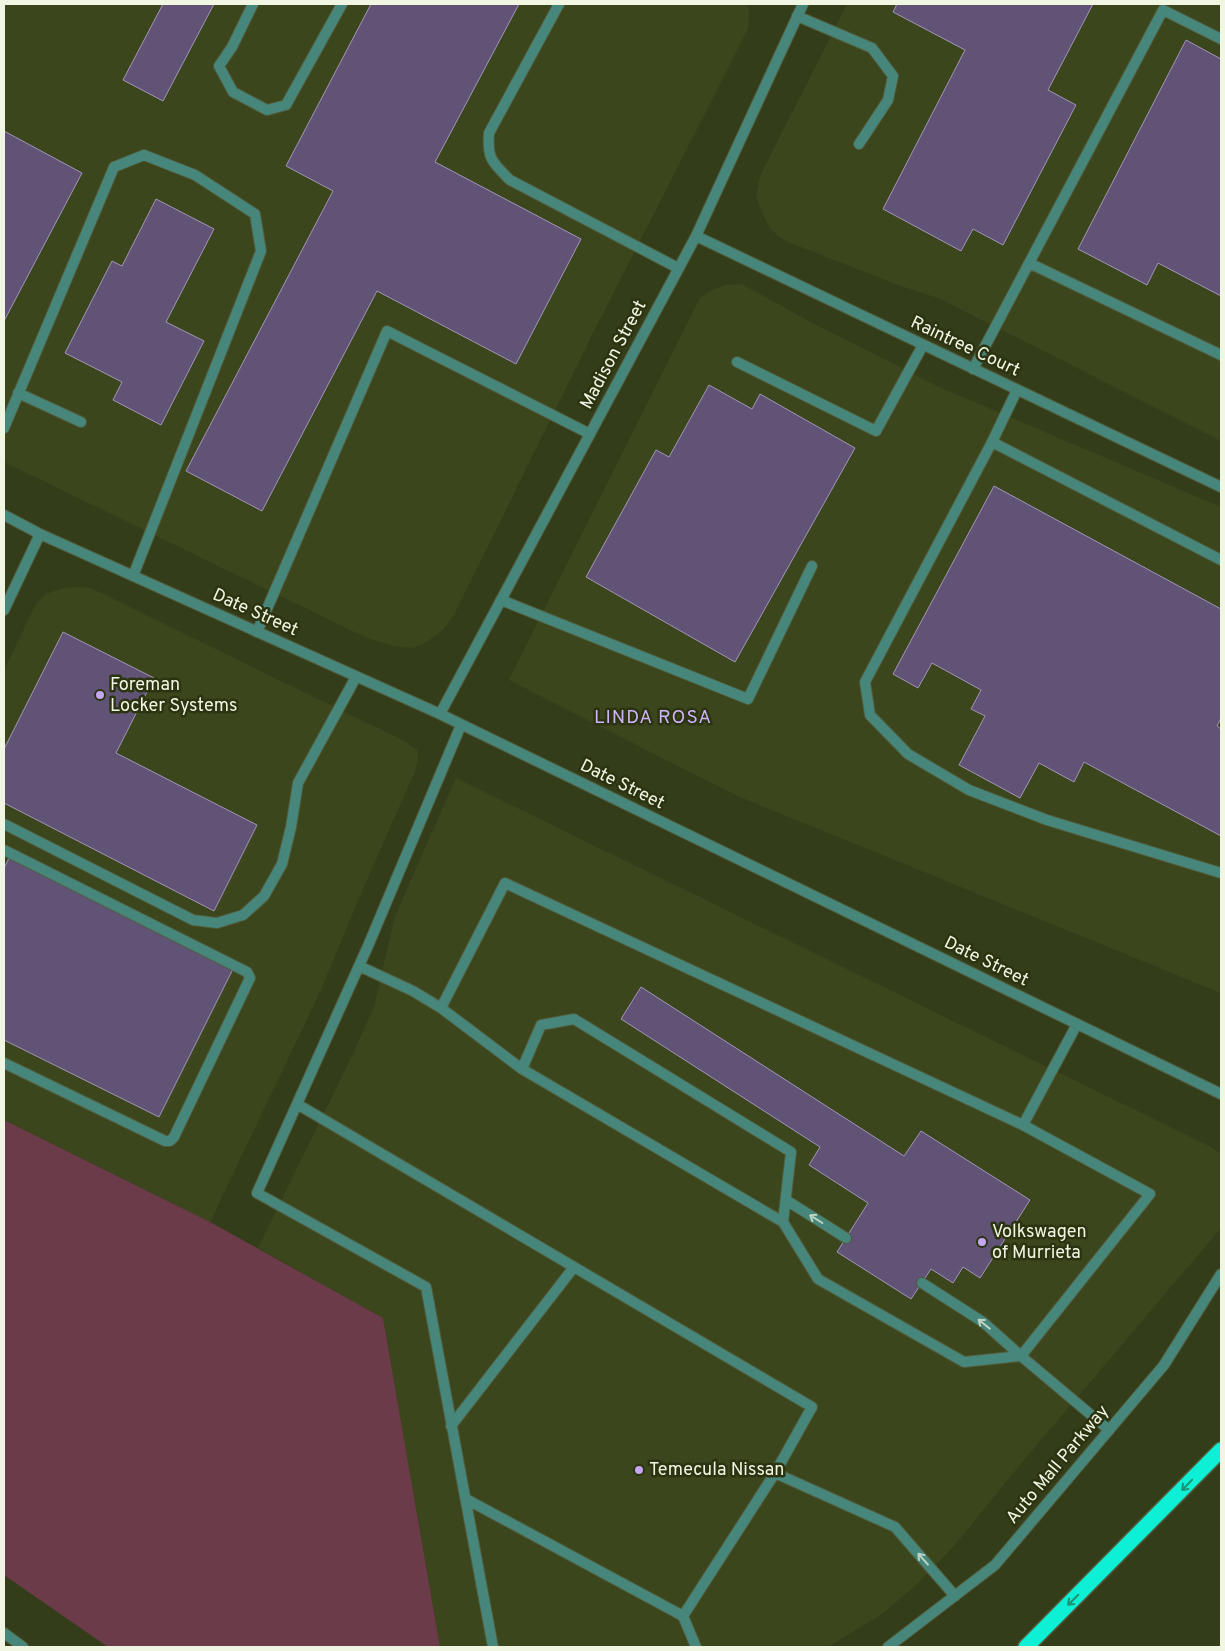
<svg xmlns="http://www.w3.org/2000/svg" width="1225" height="1651" viewBox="0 0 1225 1651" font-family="Overpass,sans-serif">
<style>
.built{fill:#3c461c}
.green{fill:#6c3b4a}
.building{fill:#605375;stroke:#a295ba}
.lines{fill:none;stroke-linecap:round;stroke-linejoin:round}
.service-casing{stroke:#525b3a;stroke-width:12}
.minor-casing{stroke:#525b3a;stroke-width:12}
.motorway-casing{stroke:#525b3a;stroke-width:18}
.service{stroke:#46867b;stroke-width:10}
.minor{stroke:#46867b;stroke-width:10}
.motorway{stroke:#0ef0d5;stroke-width:15}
.oneway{stroke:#bdd4c3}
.oneway2{stroke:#1c9272}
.poi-dot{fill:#c3a7f2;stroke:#2b3310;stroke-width:2}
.labels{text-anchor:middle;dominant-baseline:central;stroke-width:5;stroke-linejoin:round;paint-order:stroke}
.street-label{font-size:18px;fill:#f0f6e2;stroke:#2b3310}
.poi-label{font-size:18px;fill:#f0f6e2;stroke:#2b3310;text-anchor:start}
.neighbourhood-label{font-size:19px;letter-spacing:1px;fill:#cdb4fa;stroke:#2b3310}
</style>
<rect width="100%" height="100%" fill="#343d1a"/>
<path class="built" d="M4 4H747L749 10 748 29 594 331 454 615 443 630 428 641 413 648 394 646 367 638 4 462Z
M847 4H1221V441L941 299 898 285 788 242 778 236 770 228 763 215 756 197 760 176Z
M742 284 805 319 939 387 1221 507V993L735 795 509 680 700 298 712 290 725 285Z
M75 587 91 588 406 742 417 750 418 757 416 769 362 891 320 992 210 1222 4 1120V670L36 604 46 594 60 589Z
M456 778 1207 1145 1221 1154V1228L1024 1460 954 1546 914 1587 882 1614 828 1647H440L383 1318 258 1248 351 1058 374 1007 395 916Z"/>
<path class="green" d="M4 1120 210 1222 383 1318 440 1647H108L4 1575Z"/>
<path class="building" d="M163 4H214L163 101 123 80Z
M371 4H519L435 162 581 239 516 364 377 291 262 511 186 471 333 191 286 166Z
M897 4H1093L1048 90 1076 105 1003 245 973 229 961 251 883 209 965 50 893 12Z
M1186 40 1221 59V296L1158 263 1147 285 1078 249Z
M4 131 82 173 4 321Z
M156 199 214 229 166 322 204 341 161 425 113 400 122 382 65 353 112 261 122 266Z
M709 385 752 409 760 394 855 448 735 662 586 577 656 450 669 457Z
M994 486 1221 609V718L1217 726 1221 729V836L1084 762 1074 782 1039 763 1020 798 959 765 985 716 971 709 981 690 932 663 918 688 893 674Z
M63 632 154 678 116 753 257 825 214 911 4 803V749Z
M9 858 233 969 159 1117 4 1040V868Z
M641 987 904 1156 921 1131 1030 1200 980 1278 963 1267 953 1283 931 1269 911 1299 837 1252 868 1203 809 1165 820 1147 621 1019Z"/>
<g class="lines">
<g class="service-casing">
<path id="service" d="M253 4 232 47 219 66 233 92 267 110 286 105 342 4
M559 4 489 133C487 159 492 162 510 180L678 268
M797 16 872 48 893 76 888 100 859 144
M1029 263 1221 355
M737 362 876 431 923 345
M973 369 1163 10 1221 39
M1017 390 992 442 1221 560
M18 393 81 422
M4 428 114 167 144 155 195 175 255 214 261 251 133 576
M992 442 865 682 870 715 908 754 969 790 1047 820 1221 873
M501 600 748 699 812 566
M257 632 387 331 590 434
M461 725 368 946 257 1193 426 1287 493 1647
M4 824 193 920 217 923 243 915 264 896 282 864 291 827 298 783 356 677
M4 850 247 972 250 978 174 1137 170 1141H165L4 1063
M359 966 413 991 441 1008 522 1069 783 1222 818 1279 964 1362 1021 1356
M441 1008 505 883 1023 1125
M1077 1024 1023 1125 1150 1194 1021 1356 1109 1430
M522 1069 541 1025 574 1019 791 1152 783 1222
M297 1104 812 1407 775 1473 683 1616 696 1647
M786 1200 846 1238
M922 1283 983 1322 1021 1356
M451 1426 574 1267
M775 1473 895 1527 955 1596
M466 1499 683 1616"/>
</g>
<g class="minor-casing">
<path id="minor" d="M696 236 1221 487
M4 515 40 534 440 714 1221 1094
M4 610 40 534
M440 714 696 236 803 4
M4 1633 23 1647
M888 1647 995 1565 1164 1365 1221 1274"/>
</g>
<g class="motorway-casing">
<path id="motorway" d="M1026 1647 1221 1450"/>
</g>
<use href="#service" class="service"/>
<use href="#minor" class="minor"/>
<use href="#motorway" class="motorway"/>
</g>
<defs><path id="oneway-shaft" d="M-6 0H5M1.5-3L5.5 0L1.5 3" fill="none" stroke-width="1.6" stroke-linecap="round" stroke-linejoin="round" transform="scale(1.25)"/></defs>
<g class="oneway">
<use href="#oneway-shaft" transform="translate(816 1219) rotate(-148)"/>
<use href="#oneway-shaft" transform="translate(984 1324) rotate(-141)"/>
<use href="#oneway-shaft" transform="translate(923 1559) rotate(-131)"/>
</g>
<g class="oneway2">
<use href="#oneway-shaft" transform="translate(1187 1485) rotate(134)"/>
<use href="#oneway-shaft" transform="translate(1073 1600) rotate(135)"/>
</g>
<g class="poi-dot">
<circle cx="100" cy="695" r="5"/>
<circle cx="982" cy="1242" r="5"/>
<circle cx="639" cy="1470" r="5"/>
</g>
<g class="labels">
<g class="street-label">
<text transform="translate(965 347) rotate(25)">Raintree Court</text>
<text transform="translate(614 355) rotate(-62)">Madison Street</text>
<text transform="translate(255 613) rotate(24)">Date Street</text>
<text transform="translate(622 785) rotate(26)">Date Street</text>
<text transform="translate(986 962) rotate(26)">Date Street</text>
<text transform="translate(1058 1465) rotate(-50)">Auto Mall Parkway</text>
</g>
<g class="poi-label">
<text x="110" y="685">Foreman<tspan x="110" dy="21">Locker Systems</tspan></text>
<text x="992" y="1232">Volkswagen<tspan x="992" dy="21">of Murrieta</tspan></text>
<text x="649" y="1470">Temecula Nissan</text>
</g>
<g class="neighbourhood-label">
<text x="653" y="718">LINDA ROSA</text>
</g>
</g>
<rect width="1225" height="1651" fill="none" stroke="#f0f6e2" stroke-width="10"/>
</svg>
